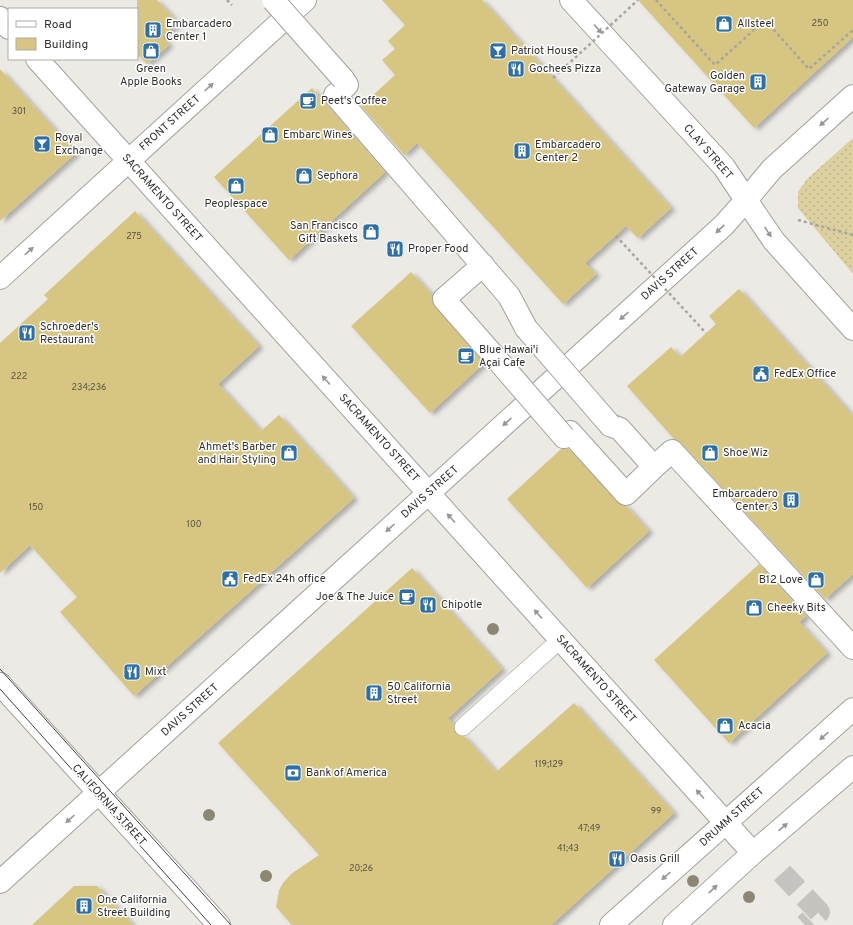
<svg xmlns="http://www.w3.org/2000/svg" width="853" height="925" viewBox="0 0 853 925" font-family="Overpass,sans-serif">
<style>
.grass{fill:url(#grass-dots)}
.building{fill:#d7c681;filter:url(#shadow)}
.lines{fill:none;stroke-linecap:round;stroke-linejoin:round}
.pedestrian-tunnel{stroke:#c5c4c0;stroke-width:22;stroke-dasharray:22 11;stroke-linecap:butt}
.service-casing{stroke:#a2a19d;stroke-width:18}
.pedestrian-casing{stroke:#a2a19d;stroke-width:24}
.minor-casing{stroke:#a2a19d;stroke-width:24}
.tertiary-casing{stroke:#a2a19d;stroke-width:24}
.path{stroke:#a6a5a1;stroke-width:2.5;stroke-dasharray:3 3;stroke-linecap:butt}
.service{stroke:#fff;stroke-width:17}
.pedestrian{stroke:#fff;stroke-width:22}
.minor{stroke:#fff;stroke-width:22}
.tertiary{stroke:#fff;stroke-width:22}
.tram{stroke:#444341;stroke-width:1}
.pedestrian-bridge-casing{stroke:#a2a19d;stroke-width:24;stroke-linecap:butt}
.path-bridge{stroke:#a6a5a1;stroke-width:2.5;stroke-dasharray:3 3;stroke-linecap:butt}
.pedestrian-bridge{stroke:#fff;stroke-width:22}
.tree{fill:#8b8774}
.oneway{fill:#979696}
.labels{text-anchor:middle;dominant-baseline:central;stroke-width:3;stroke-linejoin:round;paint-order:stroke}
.number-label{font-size:9px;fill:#595441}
.poi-label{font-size:11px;fill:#2f2e2c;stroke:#fff;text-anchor:start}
.street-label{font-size:11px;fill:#2f2e2c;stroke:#fff}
</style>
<defs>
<pattern id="grass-dots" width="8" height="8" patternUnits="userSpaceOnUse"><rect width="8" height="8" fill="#dcd09e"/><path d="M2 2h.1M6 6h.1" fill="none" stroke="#bdb388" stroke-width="1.8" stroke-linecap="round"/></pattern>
<filter id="shadow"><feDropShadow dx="4.5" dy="2.5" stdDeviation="2" flood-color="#0004"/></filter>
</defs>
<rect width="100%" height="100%" fill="#ebeae5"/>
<path class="grass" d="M853 138V274L798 208V192L807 179Z"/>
<path class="building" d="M137 0H157L178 23 162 37 169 45 147 64 140 56 137 59Z
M382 0H482L671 208 638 238 626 226 585 263 596 274 563 304 417 143 404 155 361 106 395 75 382 60 395 49 388 41 405 25Z
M638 0H853V37L754 128Z
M0 69 76 153 0 221Z
M312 88 385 172 289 260 214 177Z
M135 211 259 346 218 384 261 431 279 415 354 498 134 696 60 612 77 597 30 545 0 573V343L48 299 44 295Z
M411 272 432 295V302L435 307 484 363 430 413 351 326Z
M739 289 853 416V574L825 599 681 443 674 439 627 386 671 347 680 357 716 324 709 316Z
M568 448 617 502 626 506 649 531 587 588 507 499 561 449Z
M759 564 806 616 799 622 827 653 729 743 654 660Z
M412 568 502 669 448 718 453 724 455 733 465 737 496 772 574 703 674 813 551 925H292L276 907 279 890 283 883 291 874 319 855 218 743Z
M74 886H97L133 925H32Z"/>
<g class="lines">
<path class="pedestrian-tunnel" d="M782 873 819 912 805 925"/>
<g class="service-casing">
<path id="service" d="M463 727 561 639"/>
</g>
<g class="pedestrian-casing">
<path id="pedestrian" d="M343 79 347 85 335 95 509 296 526 328
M483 265 444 299 494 356
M610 425 620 429 654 467 672 451 853 648
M564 437 570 432 626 494 654 467"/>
</g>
<g class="minor-casing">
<path id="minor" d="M853 96 772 169 746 200 774 241 853 329"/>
</g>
<g class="tertiary-casing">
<path id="tertiary" d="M0 18 9 28
M37 59 753 853
M0 278 305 0
M0 684 219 925
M0 882 724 225 746 200 724 167 571 0
M611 925 853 709
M674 925 753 853 853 767"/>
</g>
<path class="path" d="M227 0 232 5
M656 0 715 65 765 20 809 69 853 30
M798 220 853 235"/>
<use href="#service" class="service"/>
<use href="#pedestrian" class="pedestrian"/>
<use href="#minor" class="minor"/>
<use href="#tertiary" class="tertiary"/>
<path class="tram" d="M0 669 231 925
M0 689 211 925"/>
<g class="pedestrian-bridge-casing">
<path id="pedestrian-bridge" d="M273 0 343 79
M526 328 610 425
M494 356 564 437"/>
</g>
<path class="path-bridge" d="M553 78 638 0
M616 236 706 333"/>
<use href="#pedestrian-bridge" class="pedestrian-bridge"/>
</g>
<g class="tree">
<circle cx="493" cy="629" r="6"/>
<circle cx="209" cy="815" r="6"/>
<circle cx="266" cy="876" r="6"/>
<circle cx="693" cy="881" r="6"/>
<circle cx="749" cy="897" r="6"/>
</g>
<defs><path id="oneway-solid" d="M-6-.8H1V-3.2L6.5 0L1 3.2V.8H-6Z"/></defs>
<g class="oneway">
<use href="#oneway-solid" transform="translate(598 29) rotate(48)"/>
<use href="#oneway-solid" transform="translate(209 87) rotate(-42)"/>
<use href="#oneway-solid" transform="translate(824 122) rotate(138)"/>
<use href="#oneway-solid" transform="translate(720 229) rotate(137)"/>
<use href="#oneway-solid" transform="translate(768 232) rotate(56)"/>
<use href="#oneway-solid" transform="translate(29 251) rotate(-42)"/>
<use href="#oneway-solid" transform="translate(624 316) rotate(138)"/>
<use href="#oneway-solid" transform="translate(326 380) rotate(-132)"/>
<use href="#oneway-solid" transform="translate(507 422) rotate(138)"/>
<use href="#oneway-solid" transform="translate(451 518) rotate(-132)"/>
<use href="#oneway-solid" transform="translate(390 528) rotate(138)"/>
<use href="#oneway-solid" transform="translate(538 614) rotate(-132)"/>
<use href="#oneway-solid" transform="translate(824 736) rotate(138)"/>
<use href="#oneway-solid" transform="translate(700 794) rotate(-132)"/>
<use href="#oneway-solid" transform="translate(70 819) rotate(138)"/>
<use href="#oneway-solid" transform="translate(783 827) rotate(-41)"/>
<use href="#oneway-solid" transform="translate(666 876) rotate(138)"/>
<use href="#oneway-solid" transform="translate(713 889) rotate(-43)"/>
</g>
<defs>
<g id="shop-square" transform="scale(0.9)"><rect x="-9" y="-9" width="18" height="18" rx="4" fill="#2e70a6" stroke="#fff"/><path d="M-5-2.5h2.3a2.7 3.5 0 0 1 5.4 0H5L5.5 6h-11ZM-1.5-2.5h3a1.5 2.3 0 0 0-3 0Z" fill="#fff"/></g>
<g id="building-square" transform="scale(0.9)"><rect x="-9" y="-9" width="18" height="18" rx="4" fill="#2e70a6" stroke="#fff"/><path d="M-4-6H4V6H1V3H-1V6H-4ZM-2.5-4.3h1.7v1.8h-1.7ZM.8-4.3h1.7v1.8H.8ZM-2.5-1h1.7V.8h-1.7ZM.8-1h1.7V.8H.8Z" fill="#fff"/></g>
<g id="bar-square" transform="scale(0.9)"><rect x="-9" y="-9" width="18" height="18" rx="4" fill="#2e70a6" stroke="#fff"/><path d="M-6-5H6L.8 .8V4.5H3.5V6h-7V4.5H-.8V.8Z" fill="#fff"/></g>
<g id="restaurant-square" transform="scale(0.9)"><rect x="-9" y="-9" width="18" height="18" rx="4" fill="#2e70a6" stroke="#fff"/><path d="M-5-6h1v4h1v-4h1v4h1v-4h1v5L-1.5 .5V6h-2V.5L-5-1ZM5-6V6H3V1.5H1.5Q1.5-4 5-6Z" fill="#fff"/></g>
<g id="cafe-square" transform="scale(0.9)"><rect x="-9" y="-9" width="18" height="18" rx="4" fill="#2e70a6" stroke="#fff"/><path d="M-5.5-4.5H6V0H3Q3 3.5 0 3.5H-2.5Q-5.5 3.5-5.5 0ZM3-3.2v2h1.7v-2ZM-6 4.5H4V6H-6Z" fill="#fff"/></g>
<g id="civic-square" transform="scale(0.9)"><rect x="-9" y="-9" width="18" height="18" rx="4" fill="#2e70a6" stroke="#fff"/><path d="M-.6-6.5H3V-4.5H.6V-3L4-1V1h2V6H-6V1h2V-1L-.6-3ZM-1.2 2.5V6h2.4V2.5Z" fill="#fff"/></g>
<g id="bank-square" transform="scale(0.9)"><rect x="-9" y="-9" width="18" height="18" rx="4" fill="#2e70a6" stroke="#fff"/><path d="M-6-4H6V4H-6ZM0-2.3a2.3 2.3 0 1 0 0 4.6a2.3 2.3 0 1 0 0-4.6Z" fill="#fff"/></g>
</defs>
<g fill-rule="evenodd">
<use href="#shop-square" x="724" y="24"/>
<use href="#building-square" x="153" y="30"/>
<use href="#shop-square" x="151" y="51"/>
<use href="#bar-square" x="498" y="51"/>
<use href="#restaurant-square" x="516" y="69"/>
<use href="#building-square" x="758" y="82"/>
<use href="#cafe-square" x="308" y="101"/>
<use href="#shop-square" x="270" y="135"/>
<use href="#bar-square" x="42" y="144"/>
<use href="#building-square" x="522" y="151"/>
<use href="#shop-square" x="304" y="176"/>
<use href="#shop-square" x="236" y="186"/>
<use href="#shop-square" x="371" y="232"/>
<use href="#restaurant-square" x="395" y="249"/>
<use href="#restaurant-square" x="27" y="333"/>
<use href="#cafe-square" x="466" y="356"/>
<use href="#civic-square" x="761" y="374"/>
<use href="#shop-square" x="289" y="453"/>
<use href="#shop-square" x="710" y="453"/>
<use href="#building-square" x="791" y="500"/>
<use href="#civic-square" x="230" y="579"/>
<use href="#shop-square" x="816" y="580"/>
<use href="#cafe-square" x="407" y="597"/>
<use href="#restaurant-square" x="428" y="605"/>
<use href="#shop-square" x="754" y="608"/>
<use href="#restaurant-square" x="132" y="672"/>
<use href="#building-square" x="374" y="693"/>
<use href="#shop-square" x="725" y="726"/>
<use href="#bank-square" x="293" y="773"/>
<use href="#restaurant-square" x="617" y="859"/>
<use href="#building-square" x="84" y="906"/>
</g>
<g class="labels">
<g class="number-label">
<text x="820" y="23">250</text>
<text x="19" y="111">301</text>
<text x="134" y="236">275</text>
<text x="19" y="376">222</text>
<text x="89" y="387">234;236</text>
<text x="36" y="507">150</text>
<text x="194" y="524">100</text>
<text x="549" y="764">119;129</text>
<text x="656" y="811">99</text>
<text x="589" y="828">47;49</text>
<text x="568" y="848">41;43</text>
<text x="361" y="868">20;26</text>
</g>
<g class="poi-label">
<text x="166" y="24">Embarcadero<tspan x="166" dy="13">Center 1</tspan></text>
<text x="737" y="24">Allsteel</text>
<text x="511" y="51">Patriot House</text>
<text x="151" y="69" text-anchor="middle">Green<tspan x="151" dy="13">Apple Books</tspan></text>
<text x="529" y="69">Gochees Pizza</text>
<text x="745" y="76" text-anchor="end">Golden<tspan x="745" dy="13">Gateway Garage</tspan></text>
<text x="321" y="101">Peet's Coffee</text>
<text x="283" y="135">Embarc Wines</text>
<text x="55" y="138">Royal<tspan x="55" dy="13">Exchange</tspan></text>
<text x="535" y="145">Embarcadero<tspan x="535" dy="13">Center 2</tspan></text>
<text x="317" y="176">Sephora</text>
<text x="236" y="204" text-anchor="middle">Peoplespace</text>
<text x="358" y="226" text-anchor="end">San Francisco<tspan x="358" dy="13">Gift Baskets</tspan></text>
<text x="408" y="249">Proper Food</text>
<text x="40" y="327">Schroeder's<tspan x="40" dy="13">Restaurant</tspan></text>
<text x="479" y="350">Blue Hawai'i<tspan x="479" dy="13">Açai Cafe</tspan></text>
<text x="774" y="374">FedEx Office</text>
<text x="276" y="447" text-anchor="end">Ahmet's Barber<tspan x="276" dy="13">and Hair Styling</tspan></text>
<text x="723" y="453">Shoe Wiz</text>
<text x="778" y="494" text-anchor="end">Embarcadero<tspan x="778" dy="13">Center 3</tspan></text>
<text x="243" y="579">FedEx 24h office</text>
<text x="803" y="580" text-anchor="end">B12 Love</text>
<text x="394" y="597" text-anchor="end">Joe &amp; The Juice</text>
<text x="441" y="605">Chipotle</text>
<text x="767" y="608">Cheeky Bits</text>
<text x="145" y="672">Mixt</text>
<text x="387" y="687">50 California<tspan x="387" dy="13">Street</tspan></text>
<text x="738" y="726">Acacia</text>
<text x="306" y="773">Bank of America</text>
<text x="630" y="859">Oasis Grill</text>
<text x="97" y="900">One California<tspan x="97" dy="13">Street Building</tspan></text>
</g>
<g class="street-label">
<text transform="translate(170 123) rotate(-42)">FRONT STREET</text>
<text transform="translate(708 152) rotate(49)">CLAY STREET</text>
<text transform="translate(162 198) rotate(48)">SACRAMENTO STREET</text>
<text transform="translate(670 274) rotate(-42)">DAVIS STREET</text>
<text transform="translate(379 438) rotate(48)">SACRAMENTO STREET</text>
<text transform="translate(430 492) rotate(-42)">DAVIS STREET</text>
<text transform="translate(596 679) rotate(48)">SACRAMENTO STREET</text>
<text transform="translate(190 710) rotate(-42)">DAVIS STREET</text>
<text transform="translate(109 805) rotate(48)">CALIFORNIA STREET</text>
<text transform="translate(732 817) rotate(-42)">DRUMM STREET</text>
</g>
</g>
<rect x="8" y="8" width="130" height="52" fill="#ffffff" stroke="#acabab"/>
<rect x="16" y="21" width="20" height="6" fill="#ffffff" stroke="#acabab"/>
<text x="44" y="28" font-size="12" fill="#2f2e2c">Road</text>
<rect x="16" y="38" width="20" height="12" fill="#d7c681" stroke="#acabab"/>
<text x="44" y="48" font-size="12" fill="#2f2e2c">Building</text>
</svg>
